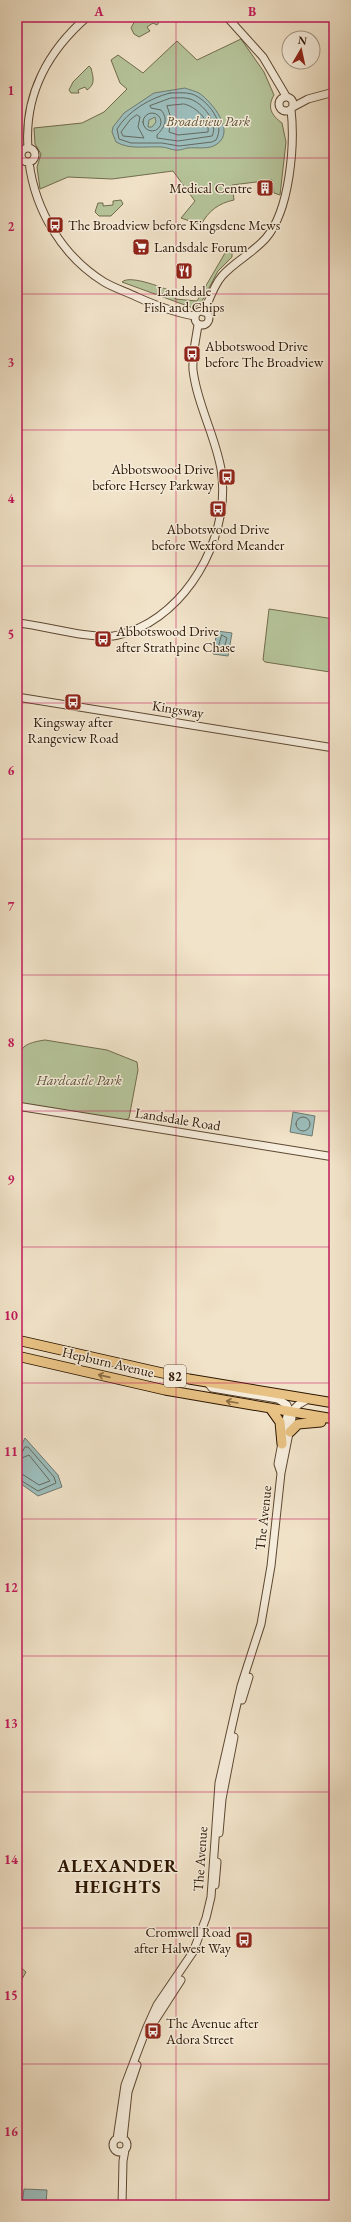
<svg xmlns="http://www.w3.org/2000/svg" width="351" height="2222" viewBox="0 0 351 2222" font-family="'EB Garamond',serif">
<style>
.green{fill:#b6c49a;stroke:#716c4d}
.water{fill:#9cbdbb;stroke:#6f7a70;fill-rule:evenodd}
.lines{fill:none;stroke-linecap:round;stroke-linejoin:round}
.shore{stroke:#64695e;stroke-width:1}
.tertiary-casing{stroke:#5d4832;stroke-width:9}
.primary-casing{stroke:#2c1500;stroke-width:11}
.tertiary{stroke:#f6eddc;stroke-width:7}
.primary{stroke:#e8c284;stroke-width:9}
.oneway{stroke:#8a6c42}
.grid{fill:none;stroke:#c2185b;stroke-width:1;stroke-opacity:0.55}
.labels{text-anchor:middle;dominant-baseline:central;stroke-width:3;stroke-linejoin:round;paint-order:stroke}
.shield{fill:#f6eddc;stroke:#695642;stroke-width:1}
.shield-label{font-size:13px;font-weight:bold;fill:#2c1500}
.park-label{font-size:14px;font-style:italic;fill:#5c5236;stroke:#f6eddc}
.poi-label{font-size:14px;fill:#2c1500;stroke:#f6eddc;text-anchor:start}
.street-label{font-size:14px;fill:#2c1500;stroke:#f6eddc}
.district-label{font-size:18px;font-weight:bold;letter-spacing:1px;fill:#2c1500;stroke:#f6eddc}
.neatline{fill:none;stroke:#c2185b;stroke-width:1.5}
.grid-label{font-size:13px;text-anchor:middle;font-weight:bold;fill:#c2185b}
</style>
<rect width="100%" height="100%" fill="#f1e3c9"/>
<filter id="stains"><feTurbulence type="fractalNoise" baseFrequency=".005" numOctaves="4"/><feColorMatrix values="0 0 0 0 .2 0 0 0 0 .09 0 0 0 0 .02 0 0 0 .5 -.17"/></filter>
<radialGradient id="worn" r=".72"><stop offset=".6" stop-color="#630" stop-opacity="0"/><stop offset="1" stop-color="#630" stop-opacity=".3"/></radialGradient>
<path class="green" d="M137 17H162L157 25 153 23 147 27 150 31 139 37 134 34 131 28Z
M241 39 264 72 274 95C267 107 271 115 282 123L286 142 280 195 274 193 272 180 232 185 234 200C219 203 208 211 201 225L181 218 195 201 173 171 112 179 68 177 40 189 37 167 41 154 35 144 34 128 82 123 104 112 127 89 120 83 111 60 118 55 143 73 177 41 197 60Z
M89 66 91 68C93 77 96 84 87 90L85 87 78 90 79 93H71L69 90 73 82Z
M121 200 123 204 111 216H99L95 212 98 203H103V206L113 205V201Z
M229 251 232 252V257L218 271 201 303 193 308 122 282C130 274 166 289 176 293L175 299 197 301 225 253Z
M269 609 334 619V671L330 672 265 662 263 660Z
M45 1040 107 1050 137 1062 138 1070 129 1118 124 1121 17 1103C17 1090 15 1059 22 1049 26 1043 38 1041 45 1040Z
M17 1964 26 1972 17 1988Z"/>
<path class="water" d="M185 88C190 90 195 91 199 93 212 102 236 131 217 144 209 150 197 147 188 148 185 148 182 150 179 150 173 151 167 147 161 147 146 146 130 150 116 142L112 132 113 127 124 113 154 93ZM155 117 156 122 152 127H148L149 120Z
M217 631 232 633 228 656 213 654Z
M293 1112 315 1116 312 1136 290 1132Z
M25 1438 58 1475 62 1487 38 1496 17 1481V1454Z
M24 2189 47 2190 46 2205H22Z"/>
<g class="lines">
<path class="shore" d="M170 93C177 93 185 92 192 94 208 100 226 123 216 140L212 142 179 146 162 143H131L119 139 117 129C128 111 150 98 170 93Z
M171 98C177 98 184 97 190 99 203 103 219 123 212 136L178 141 157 138V135C164 128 169 119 161 110L151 108 150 106Z
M184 104C195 106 210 120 208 132L178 135 169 132 171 118 167 106Z
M143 122a9 9 0 1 1 18 0a9 9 0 1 1-18 0Z
M137 115 140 117 138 127 144 138 123 136 121 132 130 120Z
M222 635 227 638 223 651 218 649Z
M296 1124a7 7 0 1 1 14 0a7 7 0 1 1-14 0Z
M17 1454H21L25 1447H28L54 1477 56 1483 38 1491 17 1478
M17 1460 29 1455 50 1481 39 1485 22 1474 17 1473"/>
<g class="tertiary-casing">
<path id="tertiary" d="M227 17 263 57 286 96
M279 104a7 7 0 1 1 14 0a7 7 0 1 1-14 0Z
M293 107 308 99 334 92
M21 155a7 7 0 1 1 14 0a7 7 0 1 1-14 0Z
M28 148C24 95 48 51 87 17
M29 162C35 210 62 256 104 282 114 288 127 292 137 297 155 305 175 313 195 316
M195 318a7 7 0 1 1 14 0a7 7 0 1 1-14 0Z
M204 312C209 300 214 285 222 276 234 262 253 253 266 238 290 210 295 145 291 109
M17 623C49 626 80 638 113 636 122 635 131 631 139 628 195 602 231 529 221 469 215 435 197 404 193 370 192 355 196 339 198 325
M17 697 334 748
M17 1106 334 1157
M281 1473 278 1464 287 1416 298 1405 308 1399
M242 1700 249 1677
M219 1833 222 1799 234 1737
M215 1885 217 1862
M152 2025 181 1980
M113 2145a7 7 0 1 1 14 0a7 7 0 1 1-14 0Z
M117 2139 125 2085 147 2027 157 2005 193 1952 206 1918 211 1897 219 1783 241 1686 261 1624 271 1566 281 1473 292 1418 287 1405 278 1399 212 1388 208 1383
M123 2139 128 2092 137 2065
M122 2205 123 2161 125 2150"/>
</g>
<g class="primary-casing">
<path id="primary" d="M17 1340 189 1379 334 1403
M17 1356 165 1390 334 1419
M270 1408 280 1422 282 1444
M290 1432 298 1424 321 1422"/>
</g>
<use href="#tertiary" class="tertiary"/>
<use href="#primary" class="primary"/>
</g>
<defs><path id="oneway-shaft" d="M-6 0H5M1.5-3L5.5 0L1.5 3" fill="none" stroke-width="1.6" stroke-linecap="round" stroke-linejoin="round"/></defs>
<g class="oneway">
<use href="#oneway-shaft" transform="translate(104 1376) rotate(-167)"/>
<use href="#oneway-shaft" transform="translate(232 1402) rotate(-170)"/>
</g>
<path class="grid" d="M176 17V2205M17 158H334M17 294H334M17 430H334M17 566H334M17 703H334M17 839H334M17 975H334M17 1111H334M17 1247H334M17 1383H334M17 1519H334M17 1656H334M17 1792H334M17 1928H334M17 2064H334"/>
<defs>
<g id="building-square" transform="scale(0.9)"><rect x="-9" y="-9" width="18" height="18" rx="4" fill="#8f2418" stroke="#f6eddc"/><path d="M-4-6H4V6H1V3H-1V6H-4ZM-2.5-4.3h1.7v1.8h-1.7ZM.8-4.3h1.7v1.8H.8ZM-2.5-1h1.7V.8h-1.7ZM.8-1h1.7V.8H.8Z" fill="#fff"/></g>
<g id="bus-square" transform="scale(0.9)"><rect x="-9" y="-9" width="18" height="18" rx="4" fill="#8f2418" stroke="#f6eddc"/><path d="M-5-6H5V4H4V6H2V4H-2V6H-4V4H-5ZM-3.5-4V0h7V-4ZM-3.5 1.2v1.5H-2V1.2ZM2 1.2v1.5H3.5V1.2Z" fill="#fff"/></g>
<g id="supermarket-square" transform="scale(0.9)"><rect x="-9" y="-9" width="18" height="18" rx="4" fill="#8f2418" stroke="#f6eddc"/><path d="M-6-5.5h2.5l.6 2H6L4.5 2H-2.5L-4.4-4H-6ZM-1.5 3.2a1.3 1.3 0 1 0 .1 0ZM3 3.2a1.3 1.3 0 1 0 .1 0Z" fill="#fff"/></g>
<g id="restaurant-square" transform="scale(0.9)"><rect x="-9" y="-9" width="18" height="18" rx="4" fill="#8f2418" stroke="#f6eddc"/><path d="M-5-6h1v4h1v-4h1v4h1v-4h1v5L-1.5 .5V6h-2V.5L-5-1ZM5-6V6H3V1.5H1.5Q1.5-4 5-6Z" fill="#fff"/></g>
</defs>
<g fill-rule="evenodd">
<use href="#building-square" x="265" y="188"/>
<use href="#bus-square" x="55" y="225"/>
<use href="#supermarket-square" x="141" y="247"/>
<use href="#restaurant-square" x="184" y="271"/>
<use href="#bus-square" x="192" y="354"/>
<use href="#bus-square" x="227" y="477"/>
<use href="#bus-square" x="218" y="509"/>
<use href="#bus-square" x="103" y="639"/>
<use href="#bus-square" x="73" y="702"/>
<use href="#bus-square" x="244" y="1940"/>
<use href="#bus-square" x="153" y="2031"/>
</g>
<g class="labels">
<rect class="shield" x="164" y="1365" width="22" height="22" rx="3"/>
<g class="shield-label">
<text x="175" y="1376">82</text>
</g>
<g class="park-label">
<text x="208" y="121">Broadview Park</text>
<text x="79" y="1080">Hardcastle Park</text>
</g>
<g class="poi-label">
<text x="252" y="188" text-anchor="end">Medical Centre</text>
<text x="68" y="225">The Broadview before Kingsdene Mews</text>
<text x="154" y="247">Landsdale Forum</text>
<text x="184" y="291" text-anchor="middle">Landsdale<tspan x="184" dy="16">Fish and Chips</tspan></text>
<text x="205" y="346">Abbotswood Drive<tspan x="205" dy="16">before The Broadview</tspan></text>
<text x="214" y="469" text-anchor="end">Abbotswood Drive<tspan x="214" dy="16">before Hersey Parkway</tspan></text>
<text x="218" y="529" text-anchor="middle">Abbotswood Drive<tspan x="218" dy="16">before Wexford Meander</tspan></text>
<text x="116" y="631">Abbotswood Drive<tspan x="116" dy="16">after Strathpine Chase</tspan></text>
<text x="73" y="722" text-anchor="middle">Kingsway after<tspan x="73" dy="16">Rangeview Road</tspan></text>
<text x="231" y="1932" text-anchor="end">Cromwell Road<tspan x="231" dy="16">after Halwest Way</tspan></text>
<text x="166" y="2023">The Avenue after<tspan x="166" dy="16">Adora Street</tspan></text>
</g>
<g class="street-label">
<text transform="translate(178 709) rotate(9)">Kingsway</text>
<text transform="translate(178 1119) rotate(9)">Landsdale Road</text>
<text transform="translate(108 1362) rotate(13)">Hepburn Avenue</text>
<text transform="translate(263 1518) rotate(-84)">The Avenue</text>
<text transform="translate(200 1859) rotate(-86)">The Avenue</text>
</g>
<g class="district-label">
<text x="118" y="1865">ALEXANDER<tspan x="118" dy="21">HEIGHTS</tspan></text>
</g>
</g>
<rect width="351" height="2222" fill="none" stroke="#f1e3c9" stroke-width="44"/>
<g transform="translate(301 50) rotate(9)"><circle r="19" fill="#f6eddc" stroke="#a59784"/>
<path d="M0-3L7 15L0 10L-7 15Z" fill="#8f2418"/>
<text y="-6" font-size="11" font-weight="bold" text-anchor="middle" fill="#2c1500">N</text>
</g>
<rect x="22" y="22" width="307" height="2178" class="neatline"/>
<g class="grid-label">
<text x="99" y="16">A</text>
<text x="252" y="16">B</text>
<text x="11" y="95">1</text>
<text x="11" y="231">2</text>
<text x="11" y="367">3</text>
<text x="11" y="503">4</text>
<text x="11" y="639">5</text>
<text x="11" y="775">6</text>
<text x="11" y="911">7</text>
<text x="11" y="1047">8</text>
<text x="11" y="1184">9</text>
<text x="11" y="1320">10</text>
<text x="11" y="1456">11</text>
<text x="11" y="1592">12</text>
<text x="11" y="1728">13</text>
<text x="11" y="1864">14</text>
<text x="11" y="2000">15</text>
<text x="11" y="2136">16</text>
</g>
<rect width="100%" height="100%" filter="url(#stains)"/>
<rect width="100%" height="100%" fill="url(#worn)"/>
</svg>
